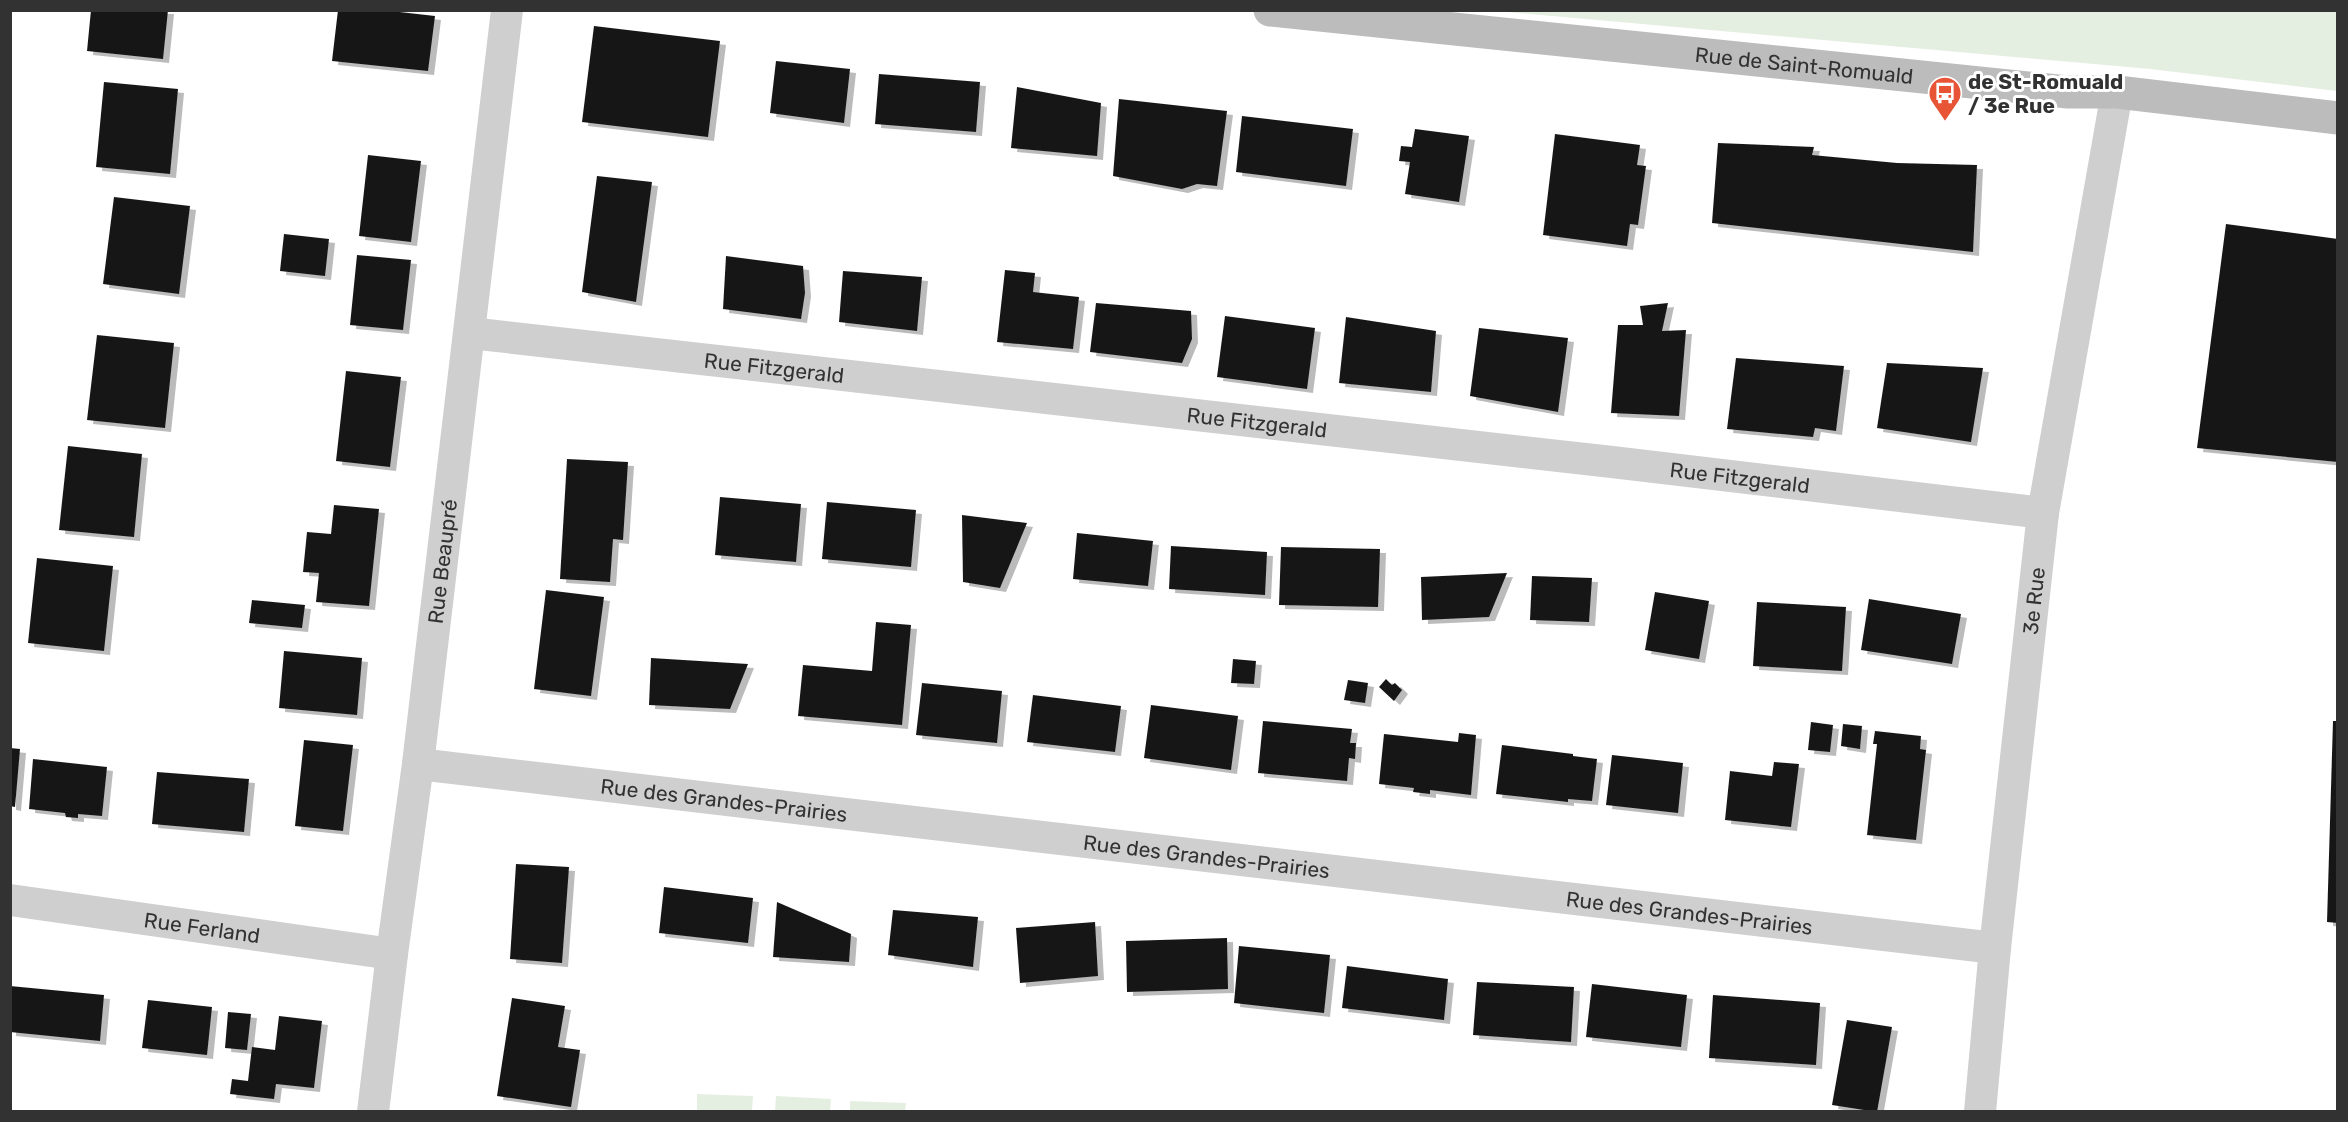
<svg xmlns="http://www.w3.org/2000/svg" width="2348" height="1122" viewBox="0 0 2348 1122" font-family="Rubik,sans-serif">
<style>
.green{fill:#e5efe1}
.building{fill:#191919;filter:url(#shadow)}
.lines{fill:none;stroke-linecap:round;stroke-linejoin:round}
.street{stroke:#cfcfcf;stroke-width:32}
.secondary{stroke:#bcbcbc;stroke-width:33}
.labels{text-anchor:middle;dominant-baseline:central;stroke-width:6;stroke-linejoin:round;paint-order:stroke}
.street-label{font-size:21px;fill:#323232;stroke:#fff}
.poi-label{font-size:21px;font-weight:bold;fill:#323232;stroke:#fff;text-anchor:start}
</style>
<defs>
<filter id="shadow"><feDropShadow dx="6" dy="4" stdDeviation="0" flood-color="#0004"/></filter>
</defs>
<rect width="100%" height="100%" fill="#fff"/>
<path class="green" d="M1496 11H2337V91L2150 69Z
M697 1094 753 1096 752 1111H697Z
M776 1096 831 1099 830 1111H775Z
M850 1101 906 1103 905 1111H850Z"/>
<path class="building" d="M91 10H168L163 59 87 51Z
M338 10H382L435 16 428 71 332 61Z
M594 26 720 41 708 137 582 122Z
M776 61 850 69 844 123 770 113Z
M879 74 980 82 976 132 875 124Z
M104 82 178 89 170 174 96 167Z
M1017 87 1101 103 1097 156 1011 148Z
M1119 99 1227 111 1217 186 1197 184 1182 189 1113 176Z
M1242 116 1353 129 1346 186 1236 172Z
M1415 129 1469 136 1459 202 1405 194 1410 162 1399 161 1401 146 1412 147Z
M1555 134 1640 145 1637 165 1646 166 1638 225 1630 224 1627 246 1543 235Z
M1718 143 1814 147 1812 155 1897 163 1977 165 1973 252 1712 223Z
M368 155 421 161 411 242 359 236Z
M597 176 652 182 636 302 582 292Z
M114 197 190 206 179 294 103 284Z
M2226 224 2338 239V462L2197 448Z
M284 234 329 239 325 276 280 271Z
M357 255 411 260 403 330 350 325Z
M726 256 803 266 805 293 801 319 723 309Z
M1005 270 1035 273 1033 292 1079 297 1073 349 997 342Z
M843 271 922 277 917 331 839 322Z
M1096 303 1191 311 1192 339 1182 363 1090 352Z
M1668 303 1662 331 1686 330 1679 416 1611 413 1618 325H1643L1640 306Z
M1225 316 1315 328 1307 389 1217 377Z
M1346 317 1436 331 1431 392 1339 383Z
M1479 328 1568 338 1558 412 1470 396Z
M97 335 174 343 165 428 87 420Z
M1736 358 1844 366 1836 431 1815 428 1813 437 1727 429Z
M1887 363 1983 368 1971 442 1877 428Z
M346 371 401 377 390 467 336 461Z
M68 446 142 454 134 537 59 530Z
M567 459 628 462 623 540 613 539 610 582 560 579Z
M720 497 801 504 796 562 715 555Z
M827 502 916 510 911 567 822 559Z
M334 505 379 509 369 606 316 602 319 573 303 572 307 532 331 534Z
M962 515 1027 523 1000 588 963 582Z
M1077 533 1153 541 1148 586 1073 579Z
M1171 546 1267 552 1265 595 1169 589Z
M1281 547 1380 549 1378 607 1279 605Z
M37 558 113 566 104 651 28 643Z
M1507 573 1489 617 1422 620 1421 577Z
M1532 576 1592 578 1589 622 1530 620Z
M546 590 604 597 591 696 534 689Z
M1655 592 1709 601 1699 659 1645 650Z
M1869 599 1961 614 1952 664 1861 650Z
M252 600 305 605 302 628 249 623Z
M1757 602 1846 607 1842 671 1753 666Z
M876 622 911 625 902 725 798 716 803 665 872 671Z
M284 651 362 658 357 715 279 708Z
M651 658 748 664 730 709 649 705Z
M1233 659 1256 661 1254 684 1231 683Z
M1386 679 1392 685 1395 683 1402 690 1394 701 1379 687Z
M1348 680 1368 683 1365 703 1344 700Z
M922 683 1002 691 997 743 916 735Z
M1033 695 1121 706 1115 752 1027 742Z
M1151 705 1238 716 1231 770 1144 758Z
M1263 721 1352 729 1350 743H1356L1355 759 1349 758 1347 781 1258 773Z
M2333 721H2338V923L2327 922Z
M1811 722 1833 725 1830 752 1808 750Z
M1843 724 1862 726 1860 749 1841 746Z
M1875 731 1921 736 1920 749 1926 750 1916 840 1867 835 1877 744H1873Z
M1459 733 1476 735 1471 795 1430 790V794L1413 792 1414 788 1379 784 1384 734 1458 742Z
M304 740 353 745 343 831 295 826Z
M1502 745 1573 754V756L1597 759 1592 801 1568 799V802L1496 794Z
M10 748 20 749 15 807 10 806Z
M1612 755 1683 763 1678 813 1606 805Z
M33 759 107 767 102 816 78 814V818L66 817 65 813 29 809Z
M1774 762 1799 764 1791 827 1725 820 1730 771 1772 776Z
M157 772 249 779 244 832 152 824Z
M516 864 569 867 562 963 510 959Z
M664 887 753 898 748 943 659 933Z
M777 902 851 934 849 962 773 957Z
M893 910 978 917 973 967 888 955Z
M1095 922 1098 976 1020 983 1016 928Z
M1227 938 1228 989 1127 992 1126 941Z
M1239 946 1330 955 1324 1013 1234 1003Z
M1347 966 1448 979 1444 1020 1342 1008Z
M1477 982 1574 987 1571 1042 1473 1035Z
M1592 984 1687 995 1681 1047 1586 1037Z
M10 986 104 995 100 1041 10 1032Z
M1713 995 1820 1003 1816 1065 1709 1058Z
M512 998 565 1006 558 1047 580 1050 571 1107 497 1096Z
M148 1000 212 1007 207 1055 142 1048Z
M228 1012 251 1014 247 1050 225 1048Z
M279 1016 322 1021 314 1088 276 1084 274 1099 230 1094 232 1079 248 1081 252 1047 275 1050Z
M1847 1020 1892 1027 1877 1112 1832 1105Z"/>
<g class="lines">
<g class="street">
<path id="s1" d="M470 333 1612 462 2043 513"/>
<path id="s2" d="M418 764 1995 948"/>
<path id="s3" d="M10 900 392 954"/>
<path id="s4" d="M373 1112 392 954 418 764 507 10"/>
<path id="s5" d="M1980 1112 1995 948 2043 513 2117 92"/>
</g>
<path class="secondary" id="s6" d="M1270 10 2068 92H2117L2338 118"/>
</g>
<defs>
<g id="bus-pin" transform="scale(1.725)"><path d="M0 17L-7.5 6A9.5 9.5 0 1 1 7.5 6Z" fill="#e85436" stroke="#fff"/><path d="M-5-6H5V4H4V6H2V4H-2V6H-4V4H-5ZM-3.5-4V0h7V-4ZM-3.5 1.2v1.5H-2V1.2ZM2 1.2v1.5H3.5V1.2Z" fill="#fff"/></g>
</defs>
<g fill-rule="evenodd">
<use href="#bus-pin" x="1945" y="93"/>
</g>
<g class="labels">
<g class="street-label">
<text stroke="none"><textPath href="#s6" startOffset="537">Rue de Saint-Romuald</textPath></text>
<text stroke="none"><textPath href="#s1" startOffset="306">Rue Fitzgerald</textPath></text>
<text stroke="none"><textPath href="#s1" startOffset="792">Rue Fitzgerald</textPath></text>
<text stroke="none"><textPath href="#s1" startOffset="1278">Rue Fitzgerald</textPath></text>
<text stroke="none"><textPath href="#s4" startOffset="555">Rue Beaupré</textPath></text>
<text stroke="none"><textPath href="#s5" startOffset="514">3e Rue</textPath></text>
<text stroke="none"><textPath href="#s2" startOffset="308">Rue des Grandes-Prairies</textPath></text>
<text stroke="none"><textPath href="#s2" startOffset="794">Rue des Grandes-Prairies</textPath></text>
<text stroke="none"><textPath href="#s2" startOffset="1280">Rue des Grandes-Prairies</textPath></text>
<text stroke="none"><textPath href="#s3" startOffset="194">Rue Ferland</textPath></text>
</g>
<g class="poi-label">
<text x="1968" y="81">de St-Romuald<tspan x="1968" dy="24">/ 3e Rue</tspan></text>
</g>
</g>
<rect width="2348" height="1122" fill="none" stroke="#323232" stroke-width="24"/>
</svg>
